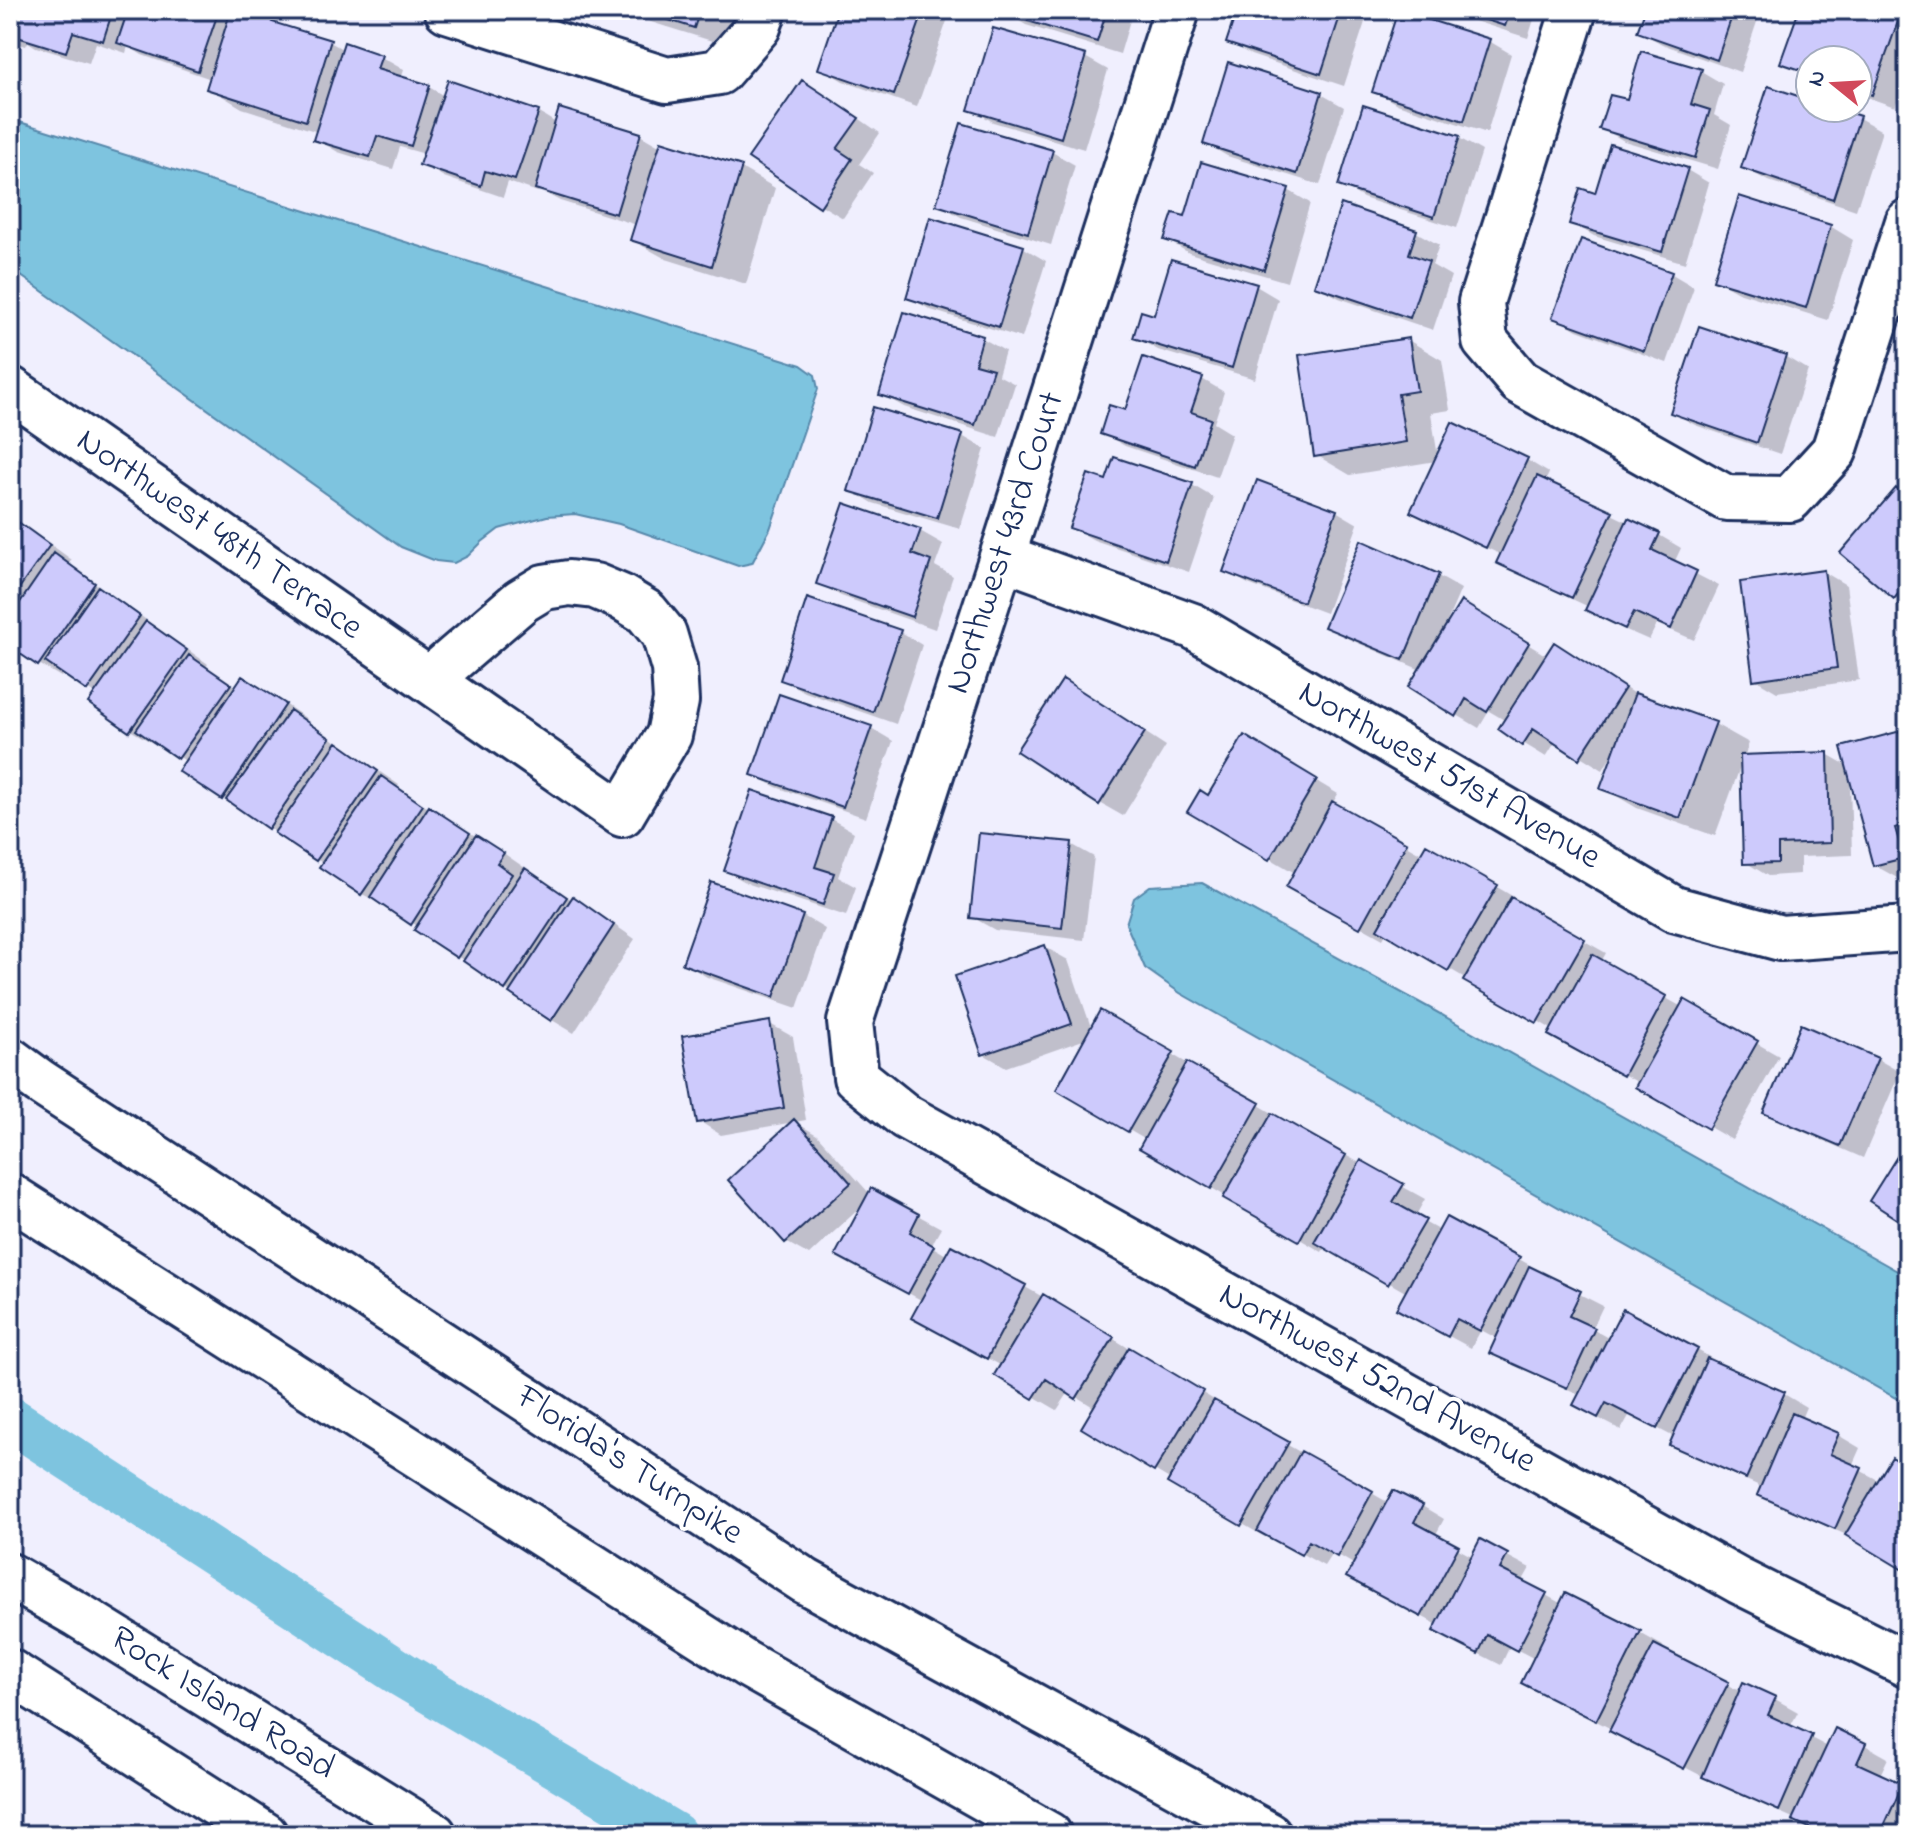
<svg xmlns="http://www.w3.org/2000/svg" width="1918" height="1845" viewBox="0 0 1918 1845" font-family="'Indie Flower',sans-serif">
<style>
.water{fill:#7ec4df;stroke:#5688ab;stroke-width:2}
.shadow{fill:#0003}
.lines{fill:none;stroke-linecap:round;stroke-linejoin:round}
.canal{stroke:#7ec4df;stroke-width:46}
.building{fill:#cdcafc;stroke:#1b2f5e;stroke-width:2}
.minor-casing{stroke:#1b2f5e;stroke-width:50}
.secondary-casing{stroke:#1b2f5e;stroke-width:50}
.motorway-casing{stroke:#1b2f5e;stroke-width:50}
.minor{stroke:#fff;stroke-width:44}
.secondary{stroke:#fff;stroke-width:44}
.motorway{stroke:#fff;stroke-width:44}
.labels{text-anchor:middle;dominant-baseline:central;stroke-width:8;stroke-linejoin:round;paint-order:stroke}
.street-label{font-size:36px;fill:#1b2f5e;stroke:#fff}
</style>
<rect width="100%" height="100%" fill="#f0effe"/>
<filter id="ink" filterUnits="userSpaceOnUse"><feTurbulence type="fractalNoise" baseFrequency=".0125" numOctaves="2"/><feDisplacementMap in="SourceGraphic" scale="16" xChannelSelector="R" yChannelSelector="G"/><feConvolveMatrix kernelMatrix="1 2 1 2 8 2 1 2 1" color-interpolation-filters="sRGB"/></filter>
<g filter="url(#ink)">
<path class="water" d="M10 119 801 365 815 375 818 389 770 529 752 563 738 566 619 524 575 514 547 516 499 529 482 542 468 556 454 563 436 561 401 547 10 268Z
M1202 883 1426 1006 1908 1277V1405L1180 993 1145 968 1126 924 1134 898 1150 886Z"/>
<path class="shadow" d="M10 10H242L273 20 288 29 330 42 344 50 381 57 404 70 401 79 429 87 444 96 538 112 556 123 640 135 661 147 662 144 741 168 775 188 746 284 666 259 632 240 637 225 560 201 539 190 538 192 508 182 503 197 444 177 422 164 425 154 400 147 393 169 338 152 316 139 318 132 242 108 209 88 211 79 142 55 128 46 126 53 96 43 89 63 36 47 28 42 26 46 10 41Z
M625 10H740L728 46 638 18Z
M841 10H927L947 21 917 107 843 81 821 68Z
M1004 10H1133L1120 54 1026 25 1004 12Z
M1256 10H1369L1344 86 1251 55 1228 42 1252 21Z
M1440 10H1537L1528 38Z
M1647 10H1761L1740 72 1662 44 1639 31Z
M1801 10H1885L1908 20V69L1895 107 1858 94V60H1810V77L1783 62Z
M1489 41 1511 54 1487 133 1397 104 1374 91Z
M1085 57 1108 70 1084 149 993 122 971 109Z
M1701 71 1723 84 1714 115 1731 125 1718 169 1624 141 1602 128 1628 102Z
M1321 94 1344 107 1320 185 1227 156 1205 143Z
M825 95 880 133 859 164 873 173 843 218 821 205Z
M1810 102V108H1828L1859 118 1882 131 1856 210 1766 180 1743 167Z
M962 125 1052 152 1075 165 1051 245 961 217 938 204Z
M1459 138 1482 151 1457 228 1363 198 1341 185Z
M1687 170 1709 183 1685 263 1594 236 1572 223Z
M1288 190 1310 203 1287 282 1189 253 1167 240 1186 218Z
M932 220 1024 248 1046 261 1022 338 931 310 908 297Z
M1830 226 1853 240 1828 320 1738 292 1715 279Z
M1416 232 1439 245 1432 265 1451 276 1433 330 1339 298 1316 285Z
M1582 241 1672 274 1694 287 1667 363 1577 330 1555 317Z
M1256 286 1278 299 1255 379 1158 350 1135 337 1155 317Z
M1700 329 1786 357 1808 370 1780 454 1695 425 1672 412Z
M982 338 1005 351 998 375 1015 384 998 437 904 407 881 394Z
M1408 340 1442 360 1450 410 1431 413 1438 457 1527 460 1549 473 1545 482 1628 522 1659 535 1681 548 1674 563 1719 586 1694 640 1657 624 1649 640 1610 623 1588 610 1589 607 1521 575 1498 562 1502 555 1435 524 1413 511 1436 461 1350 475 1316 455Z
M1202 379 1224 392 1214 423 1232 434 1217 477 1125 446 1102 433 1126 412Z
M962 436 985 449 960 529 873 503 851 490Z
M1107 483 1192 485 1214 498 1189 572 1094 540 1071 527Z
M1896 490 1908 497V605L1895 597Z
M1336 511 1358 524 1326 613 1248 584 1226 571Z
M10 518 32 531 72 560 68 564 208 664 206 667 237 688 266 691 307 719 306 721 399 785 397 788 430 809 499 850 525 868 524 869 572 900 596 912 635 939 574 1033 552 1020 417 929 419 927 386 906 362 894 322 867 324 864 181 770 187 762 155 740 153 743 130 730 96 695 64 673 61 677 39 664 10 644Z
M920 531 943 544 935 566 953 576 935 629 841 596 818 583Z
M1362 543 1438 576 1461 589 1445 626 1447 627 1484 617 1547 656 1577 657 1636 695 1715 724 1749 743 1744 757 1827 754 1848 766 1908 731V884L1874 865 1850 780 1852 855 1800 857V874L1768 876 1745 862 1742 762 1715 836 1637 808 1603 788 1613 753 1603 770 1556 741 1546 757 1500 729 1506 721 1489 711 1479 728 1457 715 1421 670 1349 639 1326 626Z
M1824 572 1846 585 1859 680 1777 692 1755 679Z
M900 632 922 645 896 724 805 692 782 679Z
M1086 694 1166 746 1123 816 1100 803Z
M871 728 893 741 866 818 776 787 753 774Z
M1244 738 1338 794 1332 804 1422 854 1427 846 1519 900 1517 903 1606 953 1601 962 1682 1007 1684 1002 1779 1056 1732 1140 1637 1086 1639 1083 1551 1034 1553 1030 1387 932 1383 939 1288 886 1295 873 1190 811 1209 798Z
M831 819 854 832 838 877 856 887 846 916 749 884 726 871Z
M1071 844 1094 857 1084 940 995 930 972 917Z
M713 884 803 916 825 929 797 1008 707 977 685 964Z
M1045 947 1068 960 1092 1030 1101 1013 1281 1118 1280 1119 1425 1199 1415 1217 1440 1231 1447 1220 1519 1259 1542 1272 1540 1274 1603 1306 1592 1329 1610 1339 1624 1312 1697 1350 1720 1363 1719 1365 1784 1394 1806 1407 1801 1419 1838 1435 1860 1448 1852 1466 1880 1481 1908 1469V1571L1856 1539 1782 1507 1759 1494 1762 1487 1694 1457 1671 1444 1674 1437 1630 1414 1621 1430 1598 1418 1576 1405 1581 1395 1514 1365 1492 1352 1498 1339 1481 1330 1471 1348 1421 1321 1407 1293 1325 1246 1322 1252 1141 1147 1146 1140 1058 1089 1086 1039 1006 1067 983 1054Z
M770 1024 793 1037 806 1120 795 1122 817 1135 870 1194 872 1190 941 1228 931 1246 948 1256 1025 1287 1066 1310 1224 1406 1223 1408 1389 1503 1422 1506 1444 1519 1435 1536 1473 1557 1481 1542 1530 1568 1522 1582 1562 1604 1640 1633 1663 1646 1661 1650 1741 1692 1775 1699 1798 1712 1790 1727 1828 1747 1865 1745 1888 1758 1880 1775 1908 1789V1835H1824L1793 1818 1727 1789 1546 1695 1535 1659 1510 1646 1501 1665 1458 1643 1438 1625 1372 1590 1355 1565 1333 1552 1324 1566 1266 1534 1265 1537 1170 1482 1171 1480 1083 1427 1095 1408 1069 1392 1057 1410 996 1374 1002 1366 937 1331 923 1301 860 1267 863 1205 809 1255 786 1242 794 1122 721 1135 699 1121Z
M1877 1059 1900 1072 1863 1158 1788 1125 1765 1112Z"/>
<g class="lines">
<path class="canal" d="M10 1419 403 1675 674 1835"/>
</g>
<path class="building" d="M19 10H113L103 41 73 32 66 52 11 35Z
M128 10H219L198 71 117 43Z
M231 10H249L274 18 272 22 331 40 306 121 206 89Z
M637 10H700L694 28Z
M838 10H924L894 95 818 69Z
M1002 10H1107L1097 42 1001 13Z
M1254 10H1342L1321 74 1226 43 1236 13 1251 18Z
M1398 10 1490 39 1464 121 1372 92Z
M1454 10H1511L1505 26Z
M1645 10H1734L1717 60 1637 32Z
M1799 10H1891L1901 13 1872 95 1858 90V60H1810V73L1780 63Z
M993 28 1086 55 1061 138 968 110Z
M344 42 382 55 377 69 430 85 411 146 377 136 370 157 313 140Z
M1641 51 1702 69 1691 104 1710 110 1695 158 1599 129 1610 95 1627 99Z
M1228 62 1322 92 1297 174 1203 144Z
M448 80 539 111 515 180 485 171 481 186 419 165Z
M802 80 859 118 837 149 852 159 820 207 748 158Z
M1768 86 1810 100V108H1835L1860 116 1833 199 1741 168Z
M1363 105 1460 136 1434 217 1338 186Z
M559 108 641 133 616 214 535 189Z
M961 123 1053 150 1028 233 936 205Z
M661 141 742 166 712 266 630 240Z
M1610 144 1688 168 1662 252 1569 224 1580 188 1595 193Z
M1201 162 1289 188 1264 270 1164 240 1173 213 1185 216Z
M1739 196 1831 225 1806 308 1713 280Z
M1341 204 1417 230 1409 254 1429 261 1410 318 1314 286Z
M930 217 1024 246 999 327 906 298Z
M1581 239 1672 272 1644 351 1552 318Z
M1171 259 1257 284 1232 368 1133 338 1141 311 1154 315Z
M904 312 983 336 975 364 993 369 975 425 879 395Z
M1699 326 1786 355 1757 443 1670 413Z
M1409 338 1417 391 1398 394 1406 442 1314 457 1299 355Z
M1143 357 1203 377 1191 412 1211 419 1195 466 1100 434 1109 405 1125 410Z
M873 407 963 434 937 518 848 491Z
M1452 422 1528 458 1486 548 1410 512Z
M1908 444V468L1901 465Z
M1114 457 1193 483 1166 561 1069 528 1088 474 1106 480Z
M1537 476 1613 511 1572 598 1496 563Z
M1257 480 1337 510 1303 602 1223 572Z
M1896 488 1908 498V582L1894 599 1840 553Z
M844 503 921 529 912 554 931 561 912 617 816 584Z
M10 516 50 545 10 601Z
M1628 518 1660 533 1652 550 1697 571 1671 629 1634 612 1625 629 1585 610Z
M1361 540 1439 574 1403 660 1324 627Z
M54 553 95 583 38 666 10 647V617Z
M1824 570 1837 668 1753 680 1740 582Z
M98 586 140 616 87 691 45 662Z
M807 598 901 630 873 712 780 680Z
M1461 601 1529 643 1487 712 1466 699 1456 717 1408 687Z
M146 621 187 650 129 732 88 703Z
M1554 642 1625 688 1579 759 1533 729 1522 746 1498 729Z
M189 655 231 684 178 759 136 730Z
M242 676 286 704 222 800 178 771Z
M1063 679 1145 732 1099 805 1016 751Z
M1635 693 1716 722 1680 818 1600 789Z
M779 694 872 726 843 807 751 775Z
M290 710 330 738 268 829 226 800Z
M1908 729V824L1895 828 1904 858 1873 866 1841 747Z
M1244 735 1317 779 1269 860 1187 812 1200 790 1208 795Z
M337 742 378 771 316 861 274 833Z
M1828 752 1830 843 1778 845V863L1743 864 1740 755Z
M381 776 423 805 361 895 319 867Z
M752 790 832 817 815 867 834 873 823 905 724 871Z
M1332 801 1407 843 1360 928 1286 887Z
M429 806 470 833 411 925 370 897Z
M979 833 1072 842 1062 928 970 918Z
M476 835 504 853 497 863 512 874 457 958 414 930Z
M1426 844 1498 885 1448 971 1377 929Z
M525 868 567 897 505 990 463 961Z
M711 882 803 915 774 997 682 964Z
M573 896 614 925 551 1021 509 993Z
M1511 897 1585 939 1537 1023 1463 981Z
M1045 945 1072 1024 982 1055 955 976Z
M1592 954 1666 996 1623 1076 1548 1035Z
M1684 999 1758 1041 1708 1129 1635 1087Z
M1100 1010 1174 1052 1128 1132 1056 1090Z
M770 1021 784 1108 697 1123 682 1036Z
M1801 1024 1878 1058 1840 1146 1763 1113Z
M1187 1062 1260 1103 1211 1189 1139 1148Z
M1272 1113 1346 1155 1299 1241 1223 1198Z
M794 1119 851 1183 785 1243 728 1180Z
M1908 1139V1222L1906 1225 1869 1201Z
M1361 1160 1404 1184 1393 1202 1426 1220 1388 1285 1314 1242Z
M871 1188 919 1214 910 1232 934 1246 908 1294 835 1255Z
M1446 1217 1520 1257 1480 1331 1457 1319 1448 1337 1396 1309Z
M951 1245 1026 1285 987 1359 911 1318Z
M1529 1266 1581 1291 1569 1316 1595 1328 1567 1388 1489 1353Z
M1043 1294 1114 1337 1076 1399 1046 1379 1033 1399 994 1375Z
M1623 1309 1698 1349 1657 1429 1606 1403 1598 1418 1573 1405Z
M1129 1347 1203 1391 1154 1472 1081 1428Z
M1707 1358 1785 1392 1746 1479 1669 1445Z
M1214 1400 1289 1442 1241 1526 1167 1483Z
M1792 1413 1839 1433 1830 1454 1862 1468 1835 1529 1757 1495Z
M1301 1451 1373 1491 1337 1557 1309 1541 1301 1555 1257 1531Z
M1892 1457 1908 1467V1573L1845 1535Z
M1393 1490 1423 1505 1414 1522 1459 1546 1421 1617 1346 1577Z
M1480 1539 1508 1554 1500 1569 1547 1593 1517 1651 1487 1635 1478 1654 1433 1631Z
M1565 1593 1641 1631 1596 1721 1521 1683Z
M1654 1644 1729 1682 1684 1769 1609 1731Z
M1743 1682 1776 1697 1768 1715 1812 1735 1779 1811 1702 1777Z
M1835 1728 1866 1743 1857 1763 1903 1784 1880 1835H1856L1842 1828 1839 1835H1825L1792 1820Z
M1908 1811V1835H1897Z"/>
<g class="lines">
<g class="minor-casing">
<path id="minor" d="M447 10 667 80 719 72 758 27 764 10
M1177 10 1002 557 850 1022 856 1077 906 1117 1739 1581 1908 1665
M1574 10 1481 302 1485 341 1520 382 1726 498 1790 499 1834 451 1908 222
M10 389 622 814 669 735 676 701 674 668 664 634 646 612 621 597 595 586 569 583 544 587 521 601 429 680
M1002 557 1193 626 1674 909 1781 938 1908 929"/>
</g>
<g class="secondary-casing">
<path id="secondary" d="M10 1576 78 1615 434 1835
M10 1672 265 1835"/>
</g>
<g class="motorway-casing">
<path id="motorway" d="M10 1060 40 1082 805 1581 1269 1835
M10 1196 746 1664 1049 1835"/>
</g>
<use href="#minor" class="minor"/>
<use href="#secondary" class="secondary"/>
<use href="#motorway" class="motorway"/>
</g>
</g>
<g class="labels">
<g class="street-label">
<text transform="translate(219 535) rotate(35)">Northwest 48th Terrace</text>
<text transform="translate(1006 543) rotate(-72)">Northwest 43rd Court</text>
<text transform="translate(1449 776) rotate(30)">Northwest 51st Avenue</text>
<text transform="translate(1377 1379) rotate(29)">Northwest 52nd Avenue</text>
<text transform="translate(629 1466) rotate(33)">Florida's Turnpike</text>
<text transform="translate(222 1704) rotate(32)">Rock Island Road</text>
</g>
</g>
<rect width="1918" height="1845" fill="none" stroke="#fff" stroke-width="40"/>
<rect x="20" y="20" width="1878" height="1805" fill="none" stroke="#1b2f5e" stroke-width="3" filter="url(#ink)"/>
<g transform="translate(1834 84) rotate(288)"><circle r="38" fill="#ffffff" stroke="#a4acbf" stroke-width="2"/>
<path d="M0-6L14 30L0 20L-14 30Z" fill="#d1495b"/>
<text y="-12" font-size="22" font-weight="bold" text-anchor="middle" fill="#1b2f5e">N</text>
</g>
</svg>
